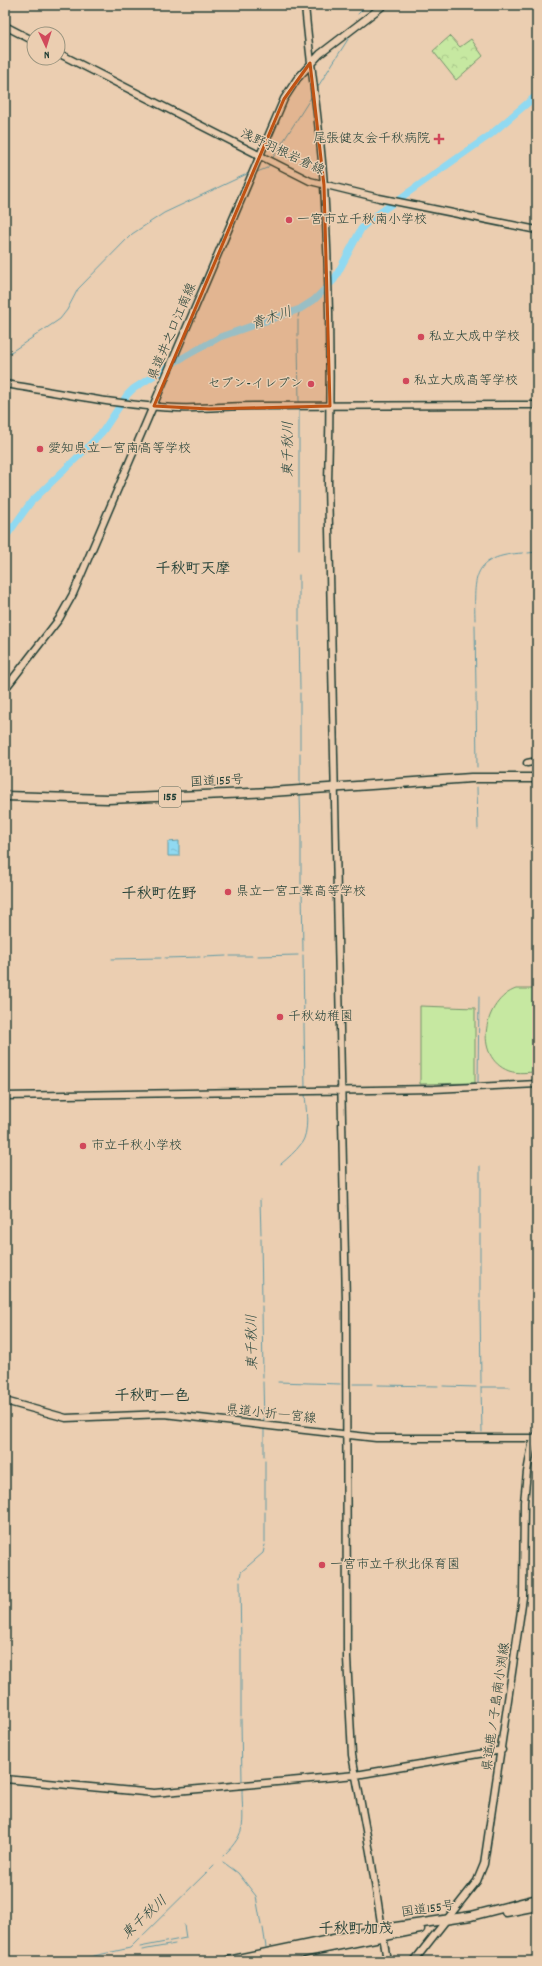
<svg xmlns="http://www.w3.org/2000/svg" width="542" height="1966" viewBox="0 0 542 1966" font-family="Dekko,'Klee One',sans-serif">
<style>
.forest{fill:url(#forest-crowns);stroke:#72926a}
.garden{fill:#c6e8a1;stroke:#72926a}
.water{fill:url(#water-ripples);stroke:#639ba5}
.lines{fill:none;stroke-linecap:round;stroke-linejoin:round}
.stream{stroke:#639ba5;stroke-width:1}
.river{stroke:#90d9f1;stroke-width:7}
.secondary-casing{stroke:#1f3d34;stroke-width:9}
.highway-casing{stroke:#1f3d34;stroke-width:11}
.secondary{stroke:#ebceb1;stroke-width:6}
.highway{stroke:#ebceb1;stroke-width:8}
.marked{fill:#c05314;fill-opacity:0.2;stroke:#c05314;stroke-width:3;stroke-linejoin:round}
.poi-dot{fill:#d1495b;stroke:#ebceb1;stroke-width:1.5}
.labels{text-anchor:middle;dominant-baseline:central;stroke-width:3;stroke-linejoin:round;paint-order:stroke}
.shield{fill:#ebceb1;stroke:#5c685a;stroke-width:1}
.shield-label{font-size:12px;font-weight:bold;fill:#1f3d34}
.poi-label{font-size:13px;fill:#1f3d34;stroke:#ebceb1;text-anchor:start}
.street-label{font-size:13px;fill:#1f3d34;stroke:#ebceb1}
.water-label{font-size:14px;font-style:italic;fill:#25453d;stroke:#ebceb1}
.quarter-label{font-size:15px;font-weight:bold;fill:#1f3d34;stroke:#ebceb1}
</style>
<defs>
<pattern id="forest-crowns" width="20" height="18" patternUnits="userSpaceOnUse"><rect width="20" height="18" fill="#c6e8a1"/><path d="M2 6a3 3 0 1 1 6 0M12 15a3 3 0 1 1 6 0" fill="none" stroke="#aac88b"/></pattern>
<pattern id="water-ripples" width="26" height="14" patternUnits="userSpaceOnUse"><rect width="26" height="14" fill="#90d9f1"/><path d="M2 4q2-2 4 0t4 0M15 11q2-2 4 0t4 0" fill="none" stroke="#7cbbcf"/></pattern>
</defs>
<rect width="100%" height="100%" fill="#ebceb1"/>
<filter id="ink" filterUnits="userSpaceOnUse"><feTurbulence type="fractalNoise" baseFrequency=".025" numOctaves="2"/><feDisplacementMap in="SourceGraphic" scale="8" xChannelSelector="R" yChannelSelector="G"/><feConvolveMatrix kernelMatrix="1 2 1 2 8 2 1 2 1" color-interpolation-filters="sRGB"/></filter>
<g filter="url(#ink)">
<path class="forest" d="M450 36 460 47 471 39 483 56 456 80 433 51Z"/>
<path class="garden" d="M516 989H537V1072C528 1072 518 1074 509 1071 472 1057 484 1000 516 989Z
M420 1006 475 1008V1083L420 1084Z"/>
<path class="water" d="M179 841V856H168V842Z"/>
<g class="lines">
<path class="stream" d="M358 14 367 5
M317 88 352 33
M272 159 312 96
M257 172 267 168 270 164
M298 317 300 309
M298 320V336
M298 340 299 403
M5 356 60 319 67 310 78 289 132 234 164 213 249 173
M299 410V488
M299 491V549
M528 553 537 552
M299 575V621
M475 620C474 576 472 556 523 553
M299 625 300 689
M475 625 476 689
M300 693V749
M476 693 477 767
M300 753V786
M477 787 478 829
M300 794 301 833
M301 836V884
M302 888 303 951
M303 955 304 1021
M230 956H252
M258 956 298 955
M204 957 226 956
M165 958 200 957
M112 959 161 958
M304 1024 305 1088
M478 1082 479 997
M281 1164C288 1158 296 1151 301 1144 310 1132 306 1109 305 1094
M480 1166V1229
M260 1200 261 1234
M480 1234V1297
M261 1238 262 1302
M480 1301 481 1383
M262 1306 263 1378
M263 1382 264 1422
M278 1382 340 1384
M353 1384H373
M378 1385 438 1386
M443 1386 476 1387
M264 1428V1456
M482 1432 481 1387H509
M265 1460V1508
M265 1512V1542
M240 1578 241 1572 263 1553 265 1545
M240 1582 241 1646
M241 1649V1717
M241 1719 242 1783
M223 1856C249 1831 242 1822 242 1789
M223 1862 238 1873 256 1896 261 1925
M263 1928 266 1947
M140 1947 186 1938 184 1925
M142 1950 175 1944
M76 1960 130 1948 214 1865"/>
<path class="river" d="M5 538 31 502 85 450 103 431 127 395 133 389 175 362 220 337 300 309 314 300 334 280 361 229 372 218 490 135 537 95"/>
<g class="secondary-casing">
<path id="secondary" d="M305 5C310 65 320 126 324 186 330 285 331 384 328 483L346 1302 347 1658 352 1755 370 1852 387 1961
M5 26 34 41
M58 53 310 181 379 198 537 230
M5 384C62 393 120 406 177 408 203 409 228 406 253 406L537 405
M5 689 59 619 73 594 284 99 297 79 320 54 384 5
M527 763 537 761
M5 1096 434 1089 537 1084
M5 1401 66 1418 164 1414 376 1438H537
M5 1779 154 1793 356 1775 502 1750
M414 1961 477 1881 484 1864 523 1597 524 1502 527 1472 532 1445 537 1434"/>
</g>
<g class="highway-casing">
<path id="highway" d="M5 796 108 799 271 792 471 778H537
M506 1912 537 1906
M228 1961 382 1929 471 1916 537 1899
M261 1961 420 1929"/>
</g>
<use href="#secondary" class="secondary"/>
<use href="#highway" class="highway"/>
</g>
</g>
<path class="marked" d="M310 63 324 185 330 406 209 409 154 406 284 99Z"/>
<g class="poi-dot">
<path d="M437 133h4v4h4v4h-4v4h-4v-4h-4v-4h4z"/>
<circle cx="289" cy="220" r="4"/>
<circle cx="421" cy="337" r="4"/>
<circle cx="406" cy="381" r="4"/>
<circle cx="311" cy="384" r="4"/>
<circle cx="40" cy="449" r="4"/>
<circle cx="228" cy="892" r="4"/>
<circle cx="280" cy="1017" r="4"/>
<circle cx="83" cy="1146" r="4"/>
<circle cx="322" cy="1565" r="4"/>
</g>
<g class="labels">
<rect class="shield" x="159" y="787" width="22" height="20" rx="3"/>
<g class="shield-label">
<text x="170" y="797">155</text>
</g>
<g class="poi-label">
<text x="430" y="139" text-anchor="end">尾張健友会千秋病院</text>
<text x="297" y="220">一宮市立千秋南小学校</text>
<text x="429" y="337">私立大成中学校</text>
<text x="414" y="381">私立大成高等学校</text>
<text x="303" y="384" text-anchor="end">セブン-イレブン</text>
<text x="48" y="449">愛知県立一宮南高等学校</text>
<text x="236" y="892">県立一宮工業高等学校</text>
<text x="288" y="1017">千秋幼稚園</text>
<text x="91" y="1146">市立千秋小学校</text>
<text x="330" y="1565">一宮市立千秋北保育園</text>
</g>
<g class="street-label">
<text transform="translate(282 153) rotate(25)">浅野羽根岩倉線</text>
<text transform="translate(173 332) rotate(-67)">県道井之口江南線</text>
<text transform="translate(217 782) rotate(-3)">国道155号</text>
<text transform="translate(271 1415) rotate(6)">県道小折一宮線</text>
<text transform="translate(497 1707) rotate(-82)">県道鹿ノ子島南小渕線</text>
<text transform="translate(428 1910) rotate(-8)">国道155号</text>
</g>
<g class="water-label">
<text transform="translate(272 319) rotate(-19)">青木川</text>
<text transform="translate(289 449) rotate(-90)">東千秋川</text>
<text transform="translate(253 1342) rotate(-91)">東千秋川</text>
<text transform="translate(145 1918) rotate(-43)">東千秋川</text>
</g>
<g class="quarter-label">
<text x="193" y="570">千秋町天摩</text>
<text x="159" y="895">千秋町佐野</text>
<text x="152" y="1397">千秋町一色</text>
<text x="356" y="1930">千秋町加茂</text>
</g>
</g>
<rect width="542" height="1966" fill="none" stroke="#ebceb1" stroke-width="20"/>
<rect x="10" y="10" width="522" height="1946" fill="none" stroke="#1f3d34" stroke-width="1.5" filter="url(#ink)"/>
<g transform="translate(46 46) rotate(176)"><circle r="19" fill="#ebceb1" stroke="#99947f"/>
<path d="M0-3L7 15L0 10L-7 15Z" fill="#d1495b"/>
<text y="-6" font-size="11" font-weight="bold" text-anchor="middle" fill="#1f3d34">N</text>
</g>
</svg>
